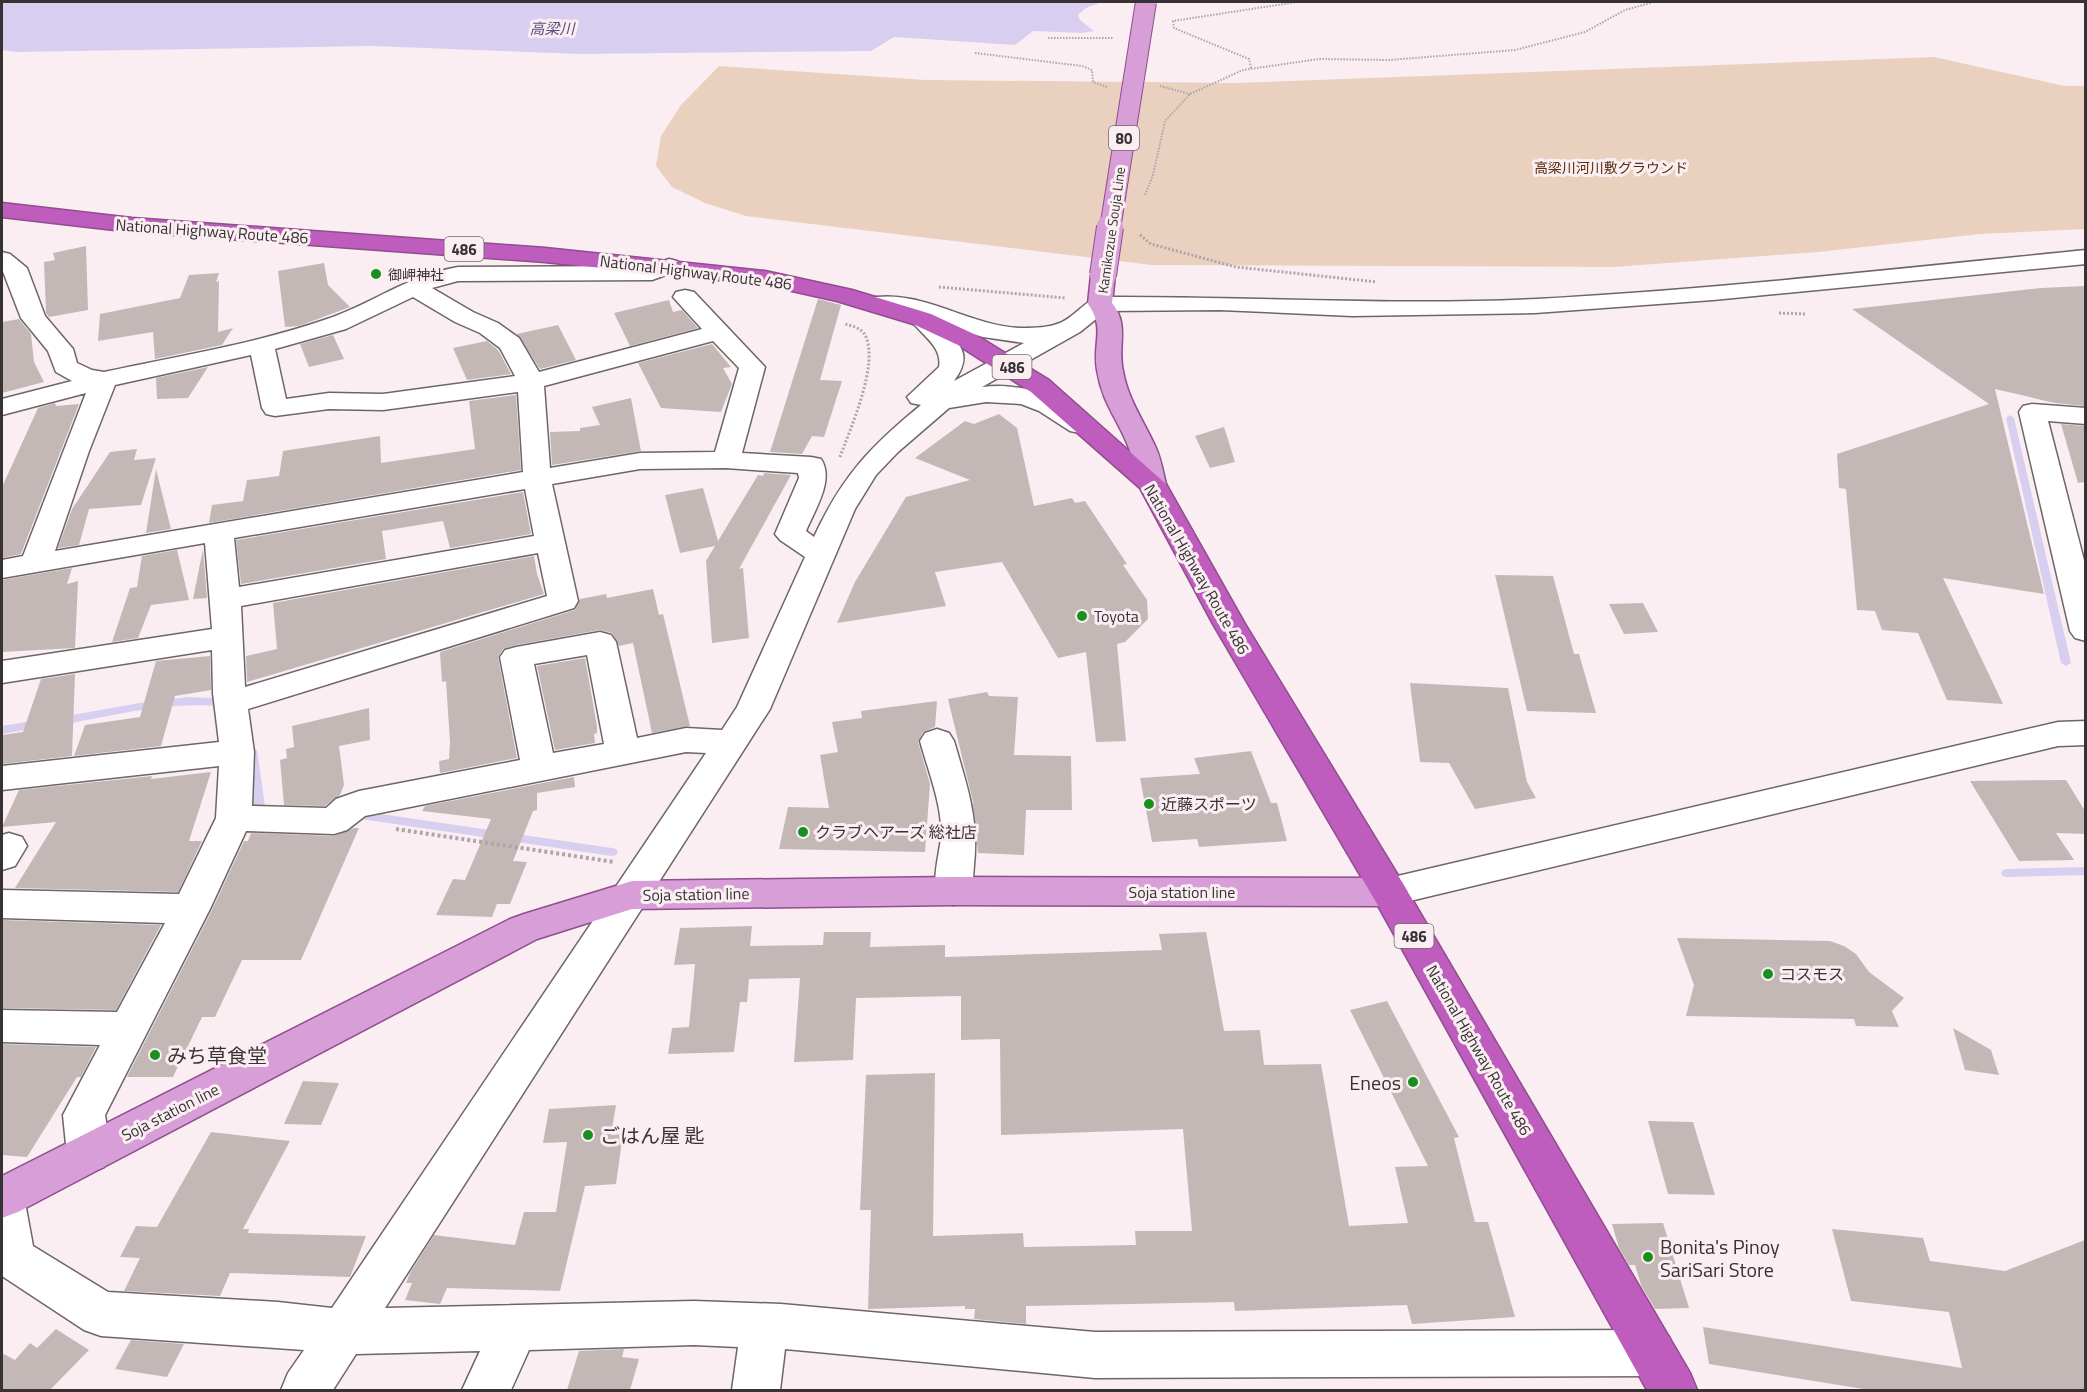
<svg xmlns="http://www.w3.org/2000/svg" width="2087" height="1392" viewBox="0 0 2087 1392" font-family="'Titillium Web','Noto Sans JP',sans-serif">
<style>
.green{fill:#e9d0bf}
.water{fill:#d8cff0}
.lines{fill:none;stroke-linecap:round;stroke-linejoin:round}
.stream{fill:#d8cff0;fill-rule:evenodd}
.building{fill:#c4b8b7}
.minor-casing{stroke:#6e6568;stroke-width:3}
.major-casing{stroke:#8f4e8e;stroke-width:3}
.highway-casing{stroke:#8f4e8e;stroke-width:3}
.path-far2{stroke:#aea5a8;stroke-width:2;stroke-dasharray:1.5 1.5;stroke-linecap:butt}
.path-far1{stroke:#aea5a8;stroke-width:3;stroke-dasharray:2 2;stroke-linecap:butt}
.path{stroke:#aea5a8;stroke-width:4;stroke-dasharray:3 3;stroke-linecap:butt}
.minor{fill:#fff;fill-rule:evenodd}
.major{fill:#d89ed8;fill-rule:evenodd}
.highway{fill:#be5dbe;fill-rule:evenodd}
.major-bridge-far1-casing{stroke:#8f4e8e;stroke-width:22;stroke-linecap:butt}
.major-bridge-casing{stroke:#8f4e8e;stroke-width:28;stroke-linecap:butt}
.major-bridge-far1{stroke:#d89ed8;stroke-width:20}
.major-bridge{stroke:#d89ed8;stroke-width:26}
.poi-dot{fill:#19901d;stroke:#faeef2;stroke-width:2}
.labels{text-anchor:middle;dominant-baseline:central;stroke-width:6;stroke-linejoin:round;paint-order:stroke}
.far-park-label{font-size:14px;fill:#592f0d;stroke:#faeef2}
.far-street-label{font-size:14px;fill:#373234;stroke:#faeef2}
.far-poi-label{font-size:14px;fill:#373234;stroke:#faeef2;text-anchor:start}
.far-water-label{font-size:15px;font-style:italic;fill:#5b4d7b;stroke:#faeef2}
.shield{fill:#faeef2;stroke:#726a6d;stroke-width:1.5}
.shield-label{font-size:15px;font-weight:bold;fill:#373234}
.street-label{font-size:16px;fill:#373234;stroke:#faeef2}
.poi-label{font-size:16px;fill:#373234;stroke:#faeef2;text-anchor:start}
.near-poi-label{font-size:20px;fill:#373234;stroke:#faeef2;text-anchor:start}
</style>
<rect width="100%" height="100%" fill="#faeef2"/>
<path class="green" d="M1934 57 2064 86H2085V229L1980 234 1818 252 1613 267 1152 265 746 216 705 203 672 187 656 166 661 136 681 105 719 66 926 80 1238 83Z"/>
<path class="water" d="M2 2H1102L1086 8 1078 15 1080 20 1094 31 1081 33 1033 31 1015 45 894 37 871 51 579 54 372 46 17 52 2 50Z"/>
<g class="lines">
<path class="stream" d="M2010 415 2014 418 2071 663 2066 666 2061 663 2006 418Z
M189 697 227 699 232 703 227 707C171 700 116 715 61 725L56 721 61 717 145 702Z
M37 720 41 721 42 724 41 727 2 734V726Z
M252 746 257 750 265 806 274 808 276 811 274 814 270 815 256 813 254 810 247 750Z
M354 810 612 848 616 849 618 852 616 855 612 856 354 818 350 817 348 814 350 811Z
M2086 867V875L2007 877 2003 876 2001 873 2003 870 2007 869Z"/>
</g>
<path class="building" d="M86 246 88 310 49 317 46 313 44 262 55 260 53 253Z
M324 263 328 285 350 307 299 326 285 327 278 271Z
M219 273 216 282 219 281 218 332 233 328 222 345 155 359 153 332 98 341 100 314 180 298 189 275Z
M2085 286V406L2055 403 1995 389 2044 594 1943 578 2003 704 1947 700 1918 633 1882 630 1875 611 1857 610 1846 489 1839 488 1837 454 1989 404 1852 309 2041 288Z
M818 299 841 305 820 380 842 381 824 437 812 436 802 454 770 452Z
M669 300 673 312 682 310 698 328 630 346 614 313Z
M19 319 31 334 34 362 44 382 2 393V322Z
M558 325 576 360 540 369 517 334Z
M333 335 344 359 309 367 300 344Z
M487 341 498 350 511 374 467 380 453 348Z
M712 344 731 367 723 368 732 384 721 412 661 408 638 363Z
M208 367 188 398 157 399 156 378Z
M516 395 521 470 209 523 212 505 243 501 247 480 279 476 283 451 380 436 381 463 475 449 469 401Z
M631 398 641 451 552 465 550 432 580 431V428L600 425 592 407Z
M55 403 56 406 79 404 21 554 2 558V487L38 408Z
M999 414 1017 428 1034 506 1072 498 1075 503 1085 501 1127 564 1123 565 1147 600 1148 619 1125 642 1117 644 1126 741 1096 742 1086 652 1058 658 1002 562 935 572 946 606 837 623 855 582 906 497 970 480 915 458 965 421 974 424Z
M2061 424 2085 426V482L2078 483Z
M1224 427 1235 462 1210 468 1195 436Z
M137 449 134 460 156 458 141 505 89 509 79 545 58 548 72 509 110 452Z
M156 469 171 529 146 533Z
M764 473 791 475 739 569 743 568 749 638 712 643 706 561 715 546 680 553 665 495 703 488 718 541 758 475 763 476Z
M523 492 531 534 450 548 443 521 382 531 386 559 241 584 236 540Z
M203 549 207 598 193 599Z
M177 550 189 600 151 605 138 638 112 642 130 588 137 587 142 556Z
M534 556 537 574 544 594 247 682 246 656 277 649 273 603Z
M72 568 67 584 78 581 75 648 2 652V580Z
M1495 575 1553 576 1574 654H1579L1596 713 1527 711Z
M653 589 659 615 663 614 690 726 652 733 633 643 619 646 612 633 600 630 516 645 503 649 498 657 517 758 440 773 439 761 449 759 450 742 446 681 442 682 440 652 575 610 580 599 606 594 607 598Z
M1643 603 1658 632 1624 634 1609 604Z
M210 656 211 690 175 696 161 746 74 756 85 725 140 717 156 661Z
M585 658 597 726V733L594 734 595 743 555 750 537 666Z
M75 674 72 756 2 764V735L23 732 41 679Z
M1410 683 1508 688 1527 782 1536 798 1475 809 1449 763 1420 762Z
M987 692 989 696 1018 697 1014 755 1071 756 1072 810H1026L1024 855 978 853 973 802 948 699Z
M937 701 935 727 923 732 918 742 930 784 925 852 779 849 788 807 829 808 820 755 838 752 832 722 862 718 861 711Z
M369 708 370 740 339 746 344 785 340 795 325 806 284 805 280 760 287 758 286 749 294 747 292 726Z
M1251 751 1271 803H1277L1287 841 1199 847 1197 839 1152 842 1140 778 1200 774 1194 758Z
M211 772 189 841H202L178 892 15 888 56 822 2 827 19 790 152 776 151 779Z
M574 777 575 787 537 793V810L533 811 513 861 527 862 510 904H497L492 917 436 915 453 879 465 880 491 819 422 811 425 806Z
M2066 780 2085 811V834L2056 833 2074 860 2019 861 1970 781Z
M354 828H359L301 960H242L215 1017H202L173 1077H127L212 910 244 841H248L251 833 334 836Z
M2 920 161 925 116 1010 2 1008Z
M752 926 750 946 823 945 824 932H871L870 947 945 945V957L1162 950 1159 934 1206 932 1224 1031 1260 1030 1264 1065 1321 1064 1349 1226 1408 1223 1395 1167 1428 1166 1350 1010 1387 1001 1459 1137 1454 1138 1475 1222H1488L1515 1317 1412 1324 1407 1305 1235 1311 1234 1302 1026 1306V1324L974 1319 975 1309H965V1306L868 1309 871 1210H860L866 1075 935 1073 933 1236 1023 1233 1024 1247 1136 1245 1135 1231H1192L1183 1129 1001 1135 1000 1039 961 1040V996L856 998 853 1060 794 1062 800 978 749 979 747 1002H740L734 1052 668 1054 672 1028 689 1027 695 964 674 965 680 928Z
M1677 938 1830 941 1844 946 1856 954 1869 972 1904 998 1892 1011 1899 1027 1856 1026 1854 1019 1686 1016 1694 985Z
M1953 1028 1991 1050 1999 1075 1965 1070Z
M2 1044 96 1047 81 1077H77L27 1157 2 1155Z
M303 1081 339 1083 321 1125 284 1124Z
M616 1105 611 1135 623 1134 616 1184 585 1186 560 1291 447 1288 440 1304 405 1300 412 1283H406L410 1273 434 1235 515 1245 524 1212H556L567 1142 543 1143 549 1109Z
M1648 1121 1693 1122 1715 1195 1668 1194Z
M211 1132 290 1141 243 1229H249L248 1233 366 1236 350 1277 230 1273 220 1296 124 1291 140 1258 120 1257 136 1226 157 1227Z
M1663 1223 1689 1308 1655 1309 1641 1285 1635 1265H1629L1619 1248 1612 1224Z
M1832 1229 1923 1238 1930 1261 2005 1271 2085 1240V1390H1870L1709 1364 1703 1327 1962 1368 1949 1312 1851 1301Z
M56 1329 89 1350 50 1390H2V1353L15 1360 30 1343 37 1348Z
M131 1340 184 1344 167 1377 115 1369Z
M624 1349 622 1357 639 1359 630 1390H567L579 1351Z"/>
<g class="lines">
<g class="minor-casing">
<path id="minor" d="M2086 250V264L1713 300 1535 313 1352 316 1220 310 1106 311 1080 332 982 387C1016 383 1047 392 1075 411 1082 416 1089 418 1093 425L1090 431 1080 433 1070 431 1039 411 1021 404 986 402 949 408 898 452 876 475 855 509 770 709 385 1308 694 1301 781 1304 1095 1332 1652 1330 1669 1337 1676 1353 1669 1369 1652 1376 1095 1378 785 1349 780 1390H732L738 1347 694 1345 529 1350 511 1390H462L480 1351 356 1354 333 1390H281L288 1373 304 1350 101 1336 84 1330 2 1276V1177L18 1183 24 1197 33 1246 108 1292 278 1302 332 1308 706 753 686 752 365 816 347 830 334 834 246 831 210 909 105 1115 111 1154 104 1167 89 1173 74 1167 67 1154 63 1115 100 1045 2 1042V1010L117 1012 165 923 2 918V890L179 894 216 818 219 766 2 790V766L219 742 213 693 212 650 2 683V661L212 629 205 543 2 578V560L23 556 86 393 2 415V399L72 381 56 372 48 351 21 318 2 269V252L10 254 27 268 45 316 73 349 77 363 92 370 104 372C178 356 255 344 327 319 374 303 406 276 458 267L649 266 669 259 677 261 681 266 677 271 652 280 458 281 432 288 473 312 498 323 519 338 539 372 702 329 673 297 676 292 685 290 694 292 765 367 742 453 811 457 821 459C835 480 814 511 806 531L814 537C842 476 871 446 921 405L911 403 907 397 939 367C943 346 920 334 910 319L912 315 866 309 863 304 866 299C920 286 972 329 1025 328 1034 328 1050 327 1057 324 1074 319 1083 301 1100 297 1246 296 1391 306 1537 299 1720 289 1903 268 2086 250ZM413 297 455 322 480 333 500 348 515 376 383 394 329 393 286 399 275 349 346 329ZM941 324 983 337 1024 343 954 381C973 355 961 345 941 324ZM713 341 739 368 715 452 640 453 550 468 544 386ZM251 355 262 408 266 414 275 416 329 409 383 410 518 392 523 472 55 551 89 451 115 385ZM726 468 798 473 799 478 775 534 780 540 805 557 737 707 722 730 686 728 637 738 616 642 611 635 600 632 516 647 505 650 500 657 520 760 359 791 336 799 326 808 252 806 254 752 248 709 574 608 578 601 552 484 640 469ZM525 489 534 536 239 587 234 538ZM538 553 547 596 245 687 241 606ZM587 655 604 744 553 753 534 664Z
M2032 404 2086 408V424L2048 421 2086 568V641L2075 638 2070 631 2019 412 2023 406Z
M2086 721V745L2058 746 1389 906 1376 902 1370 892 1376 882 1389 878 2058 722Z
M937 729 949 733 954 741C967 786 979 818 974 865 973 878 973 889 966 901L953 905 940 901C930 883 939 858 941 837 943 806 928 771 920 741L925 733Z
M9 833 22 837 27 846 15 866 2 870V835Z"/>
</g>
<g class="major-casing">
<path id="major" d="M1103 268 1111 270 1115 275 1112 303C1130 326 1117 345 1123 371 1128 400 1144 421 1156 448 1161 459 1163 472 1166 484L1162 490 1152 492 1142 490C1134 479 1134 464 1130 451 1120 422 1102 404 1097 370 1092 342 1106 330 1088 304L1091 275 1095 270Z
M953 877 1389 878 1402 882 1408 892 1402 902 1389 906 953 905 632 909 537 939 18 1212 2 1218V1176L510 919 524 914 632 881Z"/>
</g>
<g class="highway-casing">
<path id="highway" d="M2 203 132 218 545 248 765 271 852 290 931 314 976 335 1049 380 1166 484 1245 624 1402 882 1690 1373 1697 1390H1647L1376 902 1213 624 1140 488 1031 392 958 345 913 324 837 301 765 285 545 262 132 232 2 217Z"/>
</g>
<path class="path-far2" d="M1048 38H1114
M975 53 1082 66 1092 70 1093 82 1107 87
M1251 68 1249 59 1174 28 1173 21 1297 2
M1160 86 1190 94
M1145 195 1153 175 1165 121 1190 94 1243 70 1319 59 1389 60 1515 50 1585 32 1625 10 1654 2"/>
<path class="path-far1" d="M1140 235 1151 244 1236 267 1377 282
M939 287 1066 298
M1779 313 1806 314
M840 457C850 429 880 363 865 335 861 328 852 326 845 324"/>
<path class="path" d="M396 829 614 862"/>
<use href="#minor" class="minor"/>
<use href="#major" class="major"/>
<use href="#highway" class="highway"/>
<g class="major-bridge-far1-casing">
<path id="major-bridge-far1" d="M1110 229 1146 2"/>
</g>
<g class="major-bridge-casing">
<path id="major-bridge" d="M1103 275 1110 227"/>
</g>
<use href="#major-bridge-far1" class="major-bridge-far1"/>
<use href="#major-bridge" class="major-bridge"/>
</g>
<g class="poi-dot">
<circle cx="376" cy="274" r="6"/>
<circle cx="1082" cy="616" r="6"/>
<circle cx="1149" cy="804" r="6"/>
<circle cx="803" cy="832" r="6"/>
<circle cx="1768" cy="974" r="6"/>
<circle cx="155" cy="1055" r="6"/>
<circle cx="1413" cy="1082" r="6"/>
<circle cx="588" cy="1135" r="6"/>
<circle cx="1648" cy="1257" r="6"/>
</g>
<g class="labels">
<g class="far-park-label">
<text x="1611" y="167">高梁川河川敷グラウンド</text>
</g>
<g class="far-street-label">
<text transform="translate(1111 230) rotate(-82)">Kamikozue Souja Line</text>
</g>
<g class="far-poi-label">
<text x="388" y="274">御岬神社</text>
</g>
<g class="far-water-label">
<text x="552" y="28">高梁川</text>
</g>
<g class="shield">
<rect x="1109" y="126" width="30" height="24" rx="4.5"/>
<rect x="444.5" y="237" width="39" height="24" rx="4.5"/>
<rect x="992.5" y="355" width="39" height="24" rx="4.5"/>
<rect x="1394.5" y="924" width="39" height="24" rx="4.5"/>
</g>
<g class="shield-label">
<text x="1124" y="138">80</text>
<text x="464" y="249">486</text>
<text x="1012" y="367">486</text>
<text x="1414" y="936">486</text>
</g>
<g class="street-label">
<text transform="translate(212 231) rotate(4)">National Highway Route 486</text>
<text transform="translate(696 272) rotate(7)">National Highway Route 486</text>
<text transform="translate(1197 569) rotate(60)">National Highway Route 486</text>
<text x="1182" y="892">Soja station line</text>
<text transform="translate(696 894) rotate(-1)">Soja station line</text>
<text transform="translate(1479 1050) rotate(60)">National Highway Route 486</text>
<text transform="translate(170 1112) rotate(-27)">Soja station line</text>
</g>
<g class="poi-label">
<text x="1094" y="616">Toyota</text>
<text x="1161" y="804">近藤スポーツ</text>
<text x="815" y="832">クラブヘアーズ 総社店</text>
<text x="1780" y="974">コスモス</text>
</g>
<g class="near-poi-label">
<text x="167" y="1055">みち草食堂</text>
<text x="1401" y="1082" text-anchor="end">Eneos</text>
<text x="600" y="1135">ごはん屋 匙</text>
<text x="1660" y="1246">Bonita's Pinoy<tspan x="1660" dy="23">SariSari Store</tspan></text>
</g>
</g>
<rect width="2087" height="1392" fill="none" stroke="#373234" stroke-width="6"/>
</svg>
